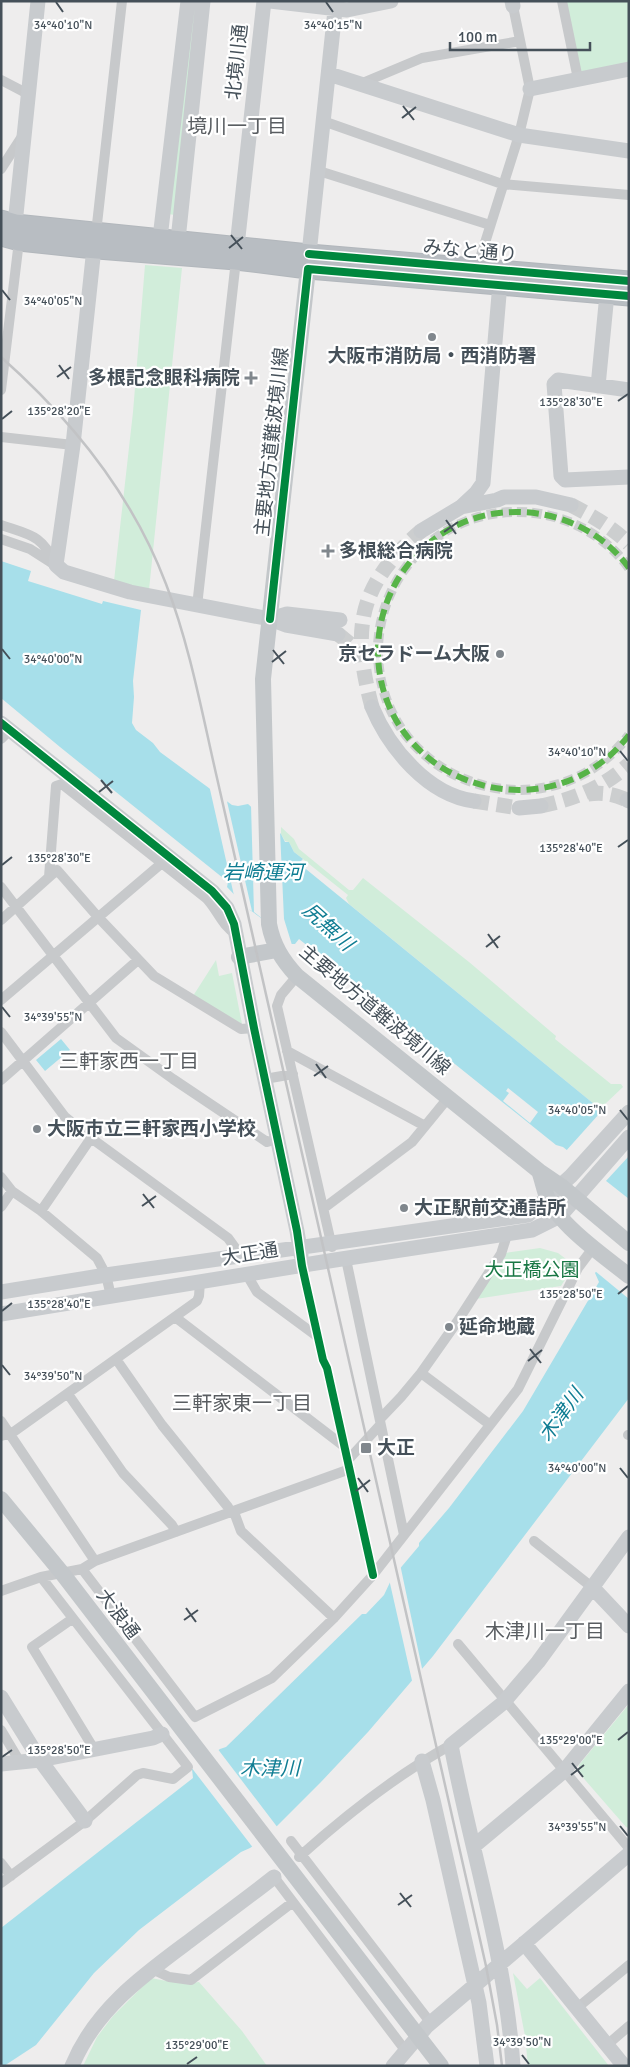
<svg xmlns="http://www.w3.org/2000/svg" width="630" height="2067" viewBox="0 0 630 2067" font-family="Signika,'Noto Sans JP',sans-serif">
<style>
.green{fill:#d1edda}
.water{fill:#a7dfea}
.pier{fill:#eeeded}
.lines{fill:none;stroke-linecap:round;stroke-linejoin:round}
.street-tunnel{stroke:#cccecf;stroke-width:10;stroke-dasharray:10 5;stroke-linecap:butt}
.secondary-tunnel{stroke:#cccecf;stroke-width:15;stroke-dasharray:15 8;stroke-linecap:butt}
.highway-casing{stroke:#b2b7bc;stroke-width:21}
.street{stroke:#c7c9cb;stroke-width:10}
.secondary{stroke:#c8cbce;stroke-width:15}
.primary{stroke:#c3c7ca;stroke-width:16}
.highway{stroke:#b8bdc2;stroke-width:19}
.rail{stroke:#c2c3c5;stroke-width:2.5}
.quiet{stroke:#57b448;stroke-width:6;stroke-dasharray:12 6;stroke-linecap:butt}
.cycleway-casing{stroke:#fff;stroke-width:11}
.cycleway{stroke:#00873e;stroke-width:8}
.ticks{fill:none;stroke:#455059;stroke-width:2}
.poi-dot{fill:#80878d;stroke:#fff;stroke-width:2}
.labels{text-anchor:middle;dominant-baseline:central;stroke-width:4.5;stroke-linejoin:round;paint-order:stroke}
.street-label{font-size:19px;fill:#455059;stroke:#fff}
.poi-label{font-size:19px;font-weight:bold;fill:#455059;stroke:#fff;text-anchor:start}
.park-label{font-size:19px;fill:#187744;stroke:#fff}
.neighbourhood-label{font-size:20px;fill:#595d61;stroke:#fff}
.water-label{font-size:20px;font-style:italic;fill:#0f7d93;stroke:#fff}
.ticks-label{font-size:12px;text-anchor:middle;fill:#455059;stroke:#fff;stroke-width:4.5;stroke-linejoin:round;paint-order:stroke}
</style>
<rect width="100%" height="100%" fill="#eeeded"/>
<path class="green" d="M566 1H629V64L584 73 579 70Z
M193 9 196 10 175 215 168 214Z
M145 265 182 268 149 590 114 581 133 412Z
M281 827 294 839 299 849 349 890H353L363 878 469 962 556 1036 555 1039 611 1084H621L623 1087 604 1105 594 1104 349 904 346 898 348 895 294 852 289 842 285 841 281 834Z
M216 960 219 976 232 973 242 1024 193 996Z
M540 1248 558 1253 574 1265 561 1286 476 1299 505 1253Z
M629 1704V1828L626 1827 579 1773V1765Z
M513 1973 527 1989 540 1978 609 2066H528L525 2036Z
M151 1978C167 1981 183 1985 199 1982L242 2031 267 2066H83L97 2037 113 2016Z"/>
<path class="water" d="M1 561 31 571 28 581 102 604 103 601 141 610 133 681 134 697 132 723 136 730 153 743 160 752 232 805 238 806 248 804 281 834 285 842H289L294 852 303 859 300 862 301 865 594 1104 629 1110V1199L563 1147 556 1145 299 939 295 944H291L288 937 247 908 227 887 228 882 60 747 1 698Z
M61 1039 70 1050 45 1071 36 1060Z
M629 1230V1398L433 1656 368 1732 321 1782 265 1838 250 1848 241 1852 139 1930 94 1973 36 2045 4 2066H1V1928L193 1778 192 1769 220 1749 226 1747 362 1614H366L384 1595 392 1578 419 1546V1543L449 1508 523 1411 599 1282 595 1273Z"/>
<path class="pier" d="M209 785 226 797 252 911 241 906 235 900Z
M251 805 280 831 284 919 292 945 291 946 282 934 254 912Z
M508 1088 538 1112 530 1123 503 1101 509 1093 506 1091Z
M608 1104 629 1107V1156L605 1182 565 1152Z
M629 1229V1299L595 1271Z
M400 1564 423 1673 413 1685 389 1579Z
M217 1748 278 1828 254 1849 191 1767Z"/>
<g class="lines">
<path class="street-tunnel" d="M629 568C599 527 549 507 499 513 463 517 429 537 407 566 389 589 379 618 378 647 375 782 546 842 629 735"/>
<path class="secondary-tunnel" d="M571 505C592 516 612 527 629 544
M338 634 350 644 361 660
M372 707C351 629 358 585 421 531
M588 794C603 792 614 794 627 800
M474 801 519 808
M541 806C574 799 603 788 629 764"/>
<g class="highway-casing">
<path id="highway" d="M1 220 15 224 309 254 629 281
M1 236 19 241 85 248 236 260 308 269 629 296"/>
</g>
<path class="street" d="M562 1 578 79
M1 80 28 94
M360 84 422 58 520 41
M323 121 502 184 629 195
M1 169 23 135
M319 171 490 225
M96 233 122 1
M477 268 519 135 530 89 513 6
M1 390 19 241
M1 437 73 445
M1 525C31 535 42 535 56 565
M1 539 30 549 55 565
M197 606 236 260
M1 739 10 730
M49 877 56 786 62 784 206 898C217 909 222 926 236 934
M1 887 116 1038 173 1079 267 1142 277 1139
M1 920 57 870 98 917 154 976 241 1029 254 1028
M297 976 281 995 277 1006 332 1247
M1 1000 162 863
M1 1032 65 1117 91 1138 228 1238 241 1256
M287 1051 425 1126
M265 1079 293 1074
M1 1080 138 960
M1 1177 12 1191 41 1211 97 1258 106 1275 111 1296
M1 1207 12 1191
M324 1208 412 1142 448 1098
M41 1211 91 1138
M346 1259 404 1535
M302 1266 323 1360 327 1368 373 1575
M247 1275 257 1292 318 1337
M175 1317 345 1447
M116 1359 162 1425 228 1507 231 1513
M421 1373 489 1424
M68 1394 123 1473 172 1525 176 1532
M380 1419 401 1397 421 1373 457 1322 501 1254 507 1235
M1 1421 95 1561
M628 1435H629
M1 1436 12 1433 197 1301 199 1296 200 1282
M348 1460 380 1425
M234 1512 241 1531 334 1618
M534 1541 593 1588
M82 1569 195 1717 272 1678 334 1618 373 1575 518 1389 578 1268 593 1248
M1 1591 41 1577 82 1569 95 1561 350 1469
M72 1619 32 1647 94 1749
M458 1644 629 1848
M1 1730 20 1762
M291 1841 430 2022
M299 1857C346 1815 396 1775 451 1745
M1 1863 11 1876
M276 1876 274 1877 405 2050
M1 1883 85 1821 137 1775 143 1773 173 1779 188 1767 41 1577
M152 1969 169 1977 191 1980 293 1902
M577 2008 629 1965
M607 2045 629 2026"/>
<path class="secondary" d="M270 1 347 10 391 1
M512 1 513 6
M329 74 519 135 629 151
M530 89 629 69
M15 224 38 1
M160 238 188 1
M178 240 203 1
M237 246 264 1
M94 248 73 445 56 565 64 572 130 592 270 619 286 625 338 634
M308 263 336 1
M598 386 607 294
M629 390 558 380 554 384 561 476 565 480 629 477
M461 507 476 493 483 483 500 283
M421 531 461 507 497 500 504 497H536L571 505
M274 618 287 614 340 620
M372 707C389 748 428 795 474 801
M1 723 212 891 227 908 234 924 254 1028 297 1231 301 1255
M627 800 629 801
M519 808 541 806
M1 1292 106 1275 528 1215 571 1176 629 1112
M1 1314 335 1260 532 1230 560 1216 629 1137
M593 1588 629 1626
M1 1697 40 1760 85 1821
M422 1761 433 1800 479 2003 487 2066
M1 1764 40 1760 153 1738 162 1734
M474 1846 564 1771 629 1691
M524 1943 624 2066
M72 2066C95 2010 142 1976 188 1942 217 1920 246 1899 274 1877
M393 2066 427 2026 629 1854
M513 2066C506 1957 471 1851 451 1745L503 1703 538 1662 629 1537"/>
<path class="primary" d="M308 269 263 679 269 924C273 945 282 960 297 976L539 1171 561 1186 629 1243
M239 957 277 950
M539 1171C542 1179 544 1189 547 1197 560 1226 604 1256 629 1276
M1 1499 62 1573 441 2066"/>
<use href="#highway" class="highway"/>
<path class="rail" d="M1 357C72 420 132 494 166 584 190 646 202 713 217 778L486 1966 497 2025 502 2066"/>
<path class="quiet" d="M629 568C599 527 549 507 499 513 463 517 429 537 407 566 389 589 379 618 378 647 375 782 546 842 629 735"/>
<g class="cycleway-casing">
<path id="cycleway" d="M309 254 629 281
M270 619 308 269 629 296
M1 723 212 891 227 908 234 924 254 1028 297 1231 302 1266 323 1360 327 1368 373 1575"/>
</g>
<use href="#cycleway" class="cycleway"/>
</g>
<path class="ticks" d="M56 2 63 12M326 2 333 12M403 106 414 120M402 118 416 107M231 235 242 249M229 248 243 237M2 290 10 300M59 365 69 379M57 377 71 367M618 401 628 394M2 419 12 411M446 520 456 534M444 532 458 522M2 649 10 659M273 650 284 664M272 662 286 651M620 751 628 761M101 780 112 793M99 792 113 781M618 847 628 840M2 865 12 857M488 934 498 948M486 947 500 936M2 1007 10 1017M316 1064 326 1078M314 1076 328 1066M620 1110 628 1120M143 1194 154 1208M142 1206 156 1196M618 1294 628 1286M2 1311 12 1303M530 1349 541 1363M528 1361 542 1350M2 1365 10 1375M620 1468 628 1478M358 1478 368 1492M356 1491 370 1480M186 1608 196 1622M184 1620 198 1610M618 1740 628 1732M2 1757 12 1750M572 1763 583 1777M571 1775 584 1765M620 1826 628 1836M400 1893 411 1907M398 1905 412 1895M522 2055 529 2064M187 2064 197 2057"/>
<g class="poi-dot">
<circle cx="432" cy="337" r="5"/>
<path d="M248.5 370.5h5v5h5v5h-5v5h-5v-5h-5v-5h5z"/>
<path d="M325.5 543.5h5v5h5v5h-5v5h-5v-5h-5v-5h5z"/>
<circle cx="500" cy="654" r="5"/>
<circle cx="37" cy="1129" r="5"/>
<circle cx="404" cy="1208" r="5"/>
<circle cx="449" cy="1327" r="5"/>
<rect x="360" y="1442" width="12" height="12" rx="2.5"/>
</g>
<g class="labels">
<g class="street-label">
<text transform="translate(237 62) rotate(-84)">北境川通</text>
<text transform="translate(470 251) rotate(5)">みなと通り</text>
<text transform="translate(272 442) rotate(-84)">主要地方道難波境川線</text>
<text transform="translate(375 1010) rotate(40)">主要地方道難波境川線</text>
<text transform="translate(250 1254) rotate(-9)">大正通</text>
<text transform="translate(118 1614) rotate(53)">大浪通</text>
</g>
<g class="poi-label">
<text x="432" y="356" text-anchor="middle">大阪市消防局・西消防署</text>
<text x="240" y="378" text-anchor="end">多根記念眼科病院</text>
<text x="339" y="551">多根総合病院</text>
<text x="490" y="654" text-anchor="end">京セラドーム大阪</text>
<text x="47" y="1129">大阪市立三軒家西小学校</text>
<text x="414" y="1208">大正駅前交通詰所</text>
<text x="459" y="1327">延命地蔵</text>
<text x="377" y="1448">大正</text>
</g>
<g class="park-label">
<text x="532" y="1270">大正橋公園</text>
</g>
<g class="neighbourhood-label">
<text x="237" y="126">境川一丁目</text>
<text x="129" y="1061">三軒家西一丁目</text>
<text x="242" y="1403">三軒家東一丁目</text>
<text x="545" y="1631">木津川一丁目</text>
</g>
<g class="water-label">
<text x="263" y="872">岩崎運河</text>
<text transform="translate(328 927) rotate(42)">尻無川</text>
<text transform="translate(561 1415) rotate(-54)">木津川</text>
<text x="270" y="1768">木津川</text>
</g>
</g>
<g class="ticks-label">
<text x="63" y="29">34°40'10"N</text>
<text x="333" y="29">34°40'15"N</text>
<text x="53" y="305">34°40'05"N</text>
<text x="571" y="406">135°28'30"E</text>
<text x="59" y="415">135°28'20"E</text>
<text x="53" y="663">34°40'00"N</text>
<text x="577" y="756">34°40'10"N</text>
<text x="571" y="852">135°28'40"E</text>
<text x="59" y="862">135°28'30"E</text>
<text x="53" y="1021">34°39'55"N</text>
<text x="577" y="1114">34°40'05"N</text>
<text x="571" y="1298">135°28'50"E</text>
<text x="59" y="1308">135°28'40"E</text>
<text x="53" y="1380">34°39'50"N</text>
<text x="577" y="1472">34°40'00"N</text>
<text x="571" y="1744">135°29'00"E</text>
<text x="59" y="1754">135°28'50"E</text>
<text x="577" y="1831">34°39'55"N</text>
<text x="522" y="2046">34°39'50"N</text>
<text x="197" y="2049">135°29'00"E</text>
</g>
<rect width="630" height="2067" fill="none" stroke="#455059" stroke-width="5"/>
<path d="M450 42v8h140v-8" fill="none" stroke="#455059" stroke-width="2.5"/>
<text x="458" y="42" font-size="15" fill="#455059" stroke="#ffffff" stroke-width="4" paint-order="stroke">100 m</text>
</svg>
